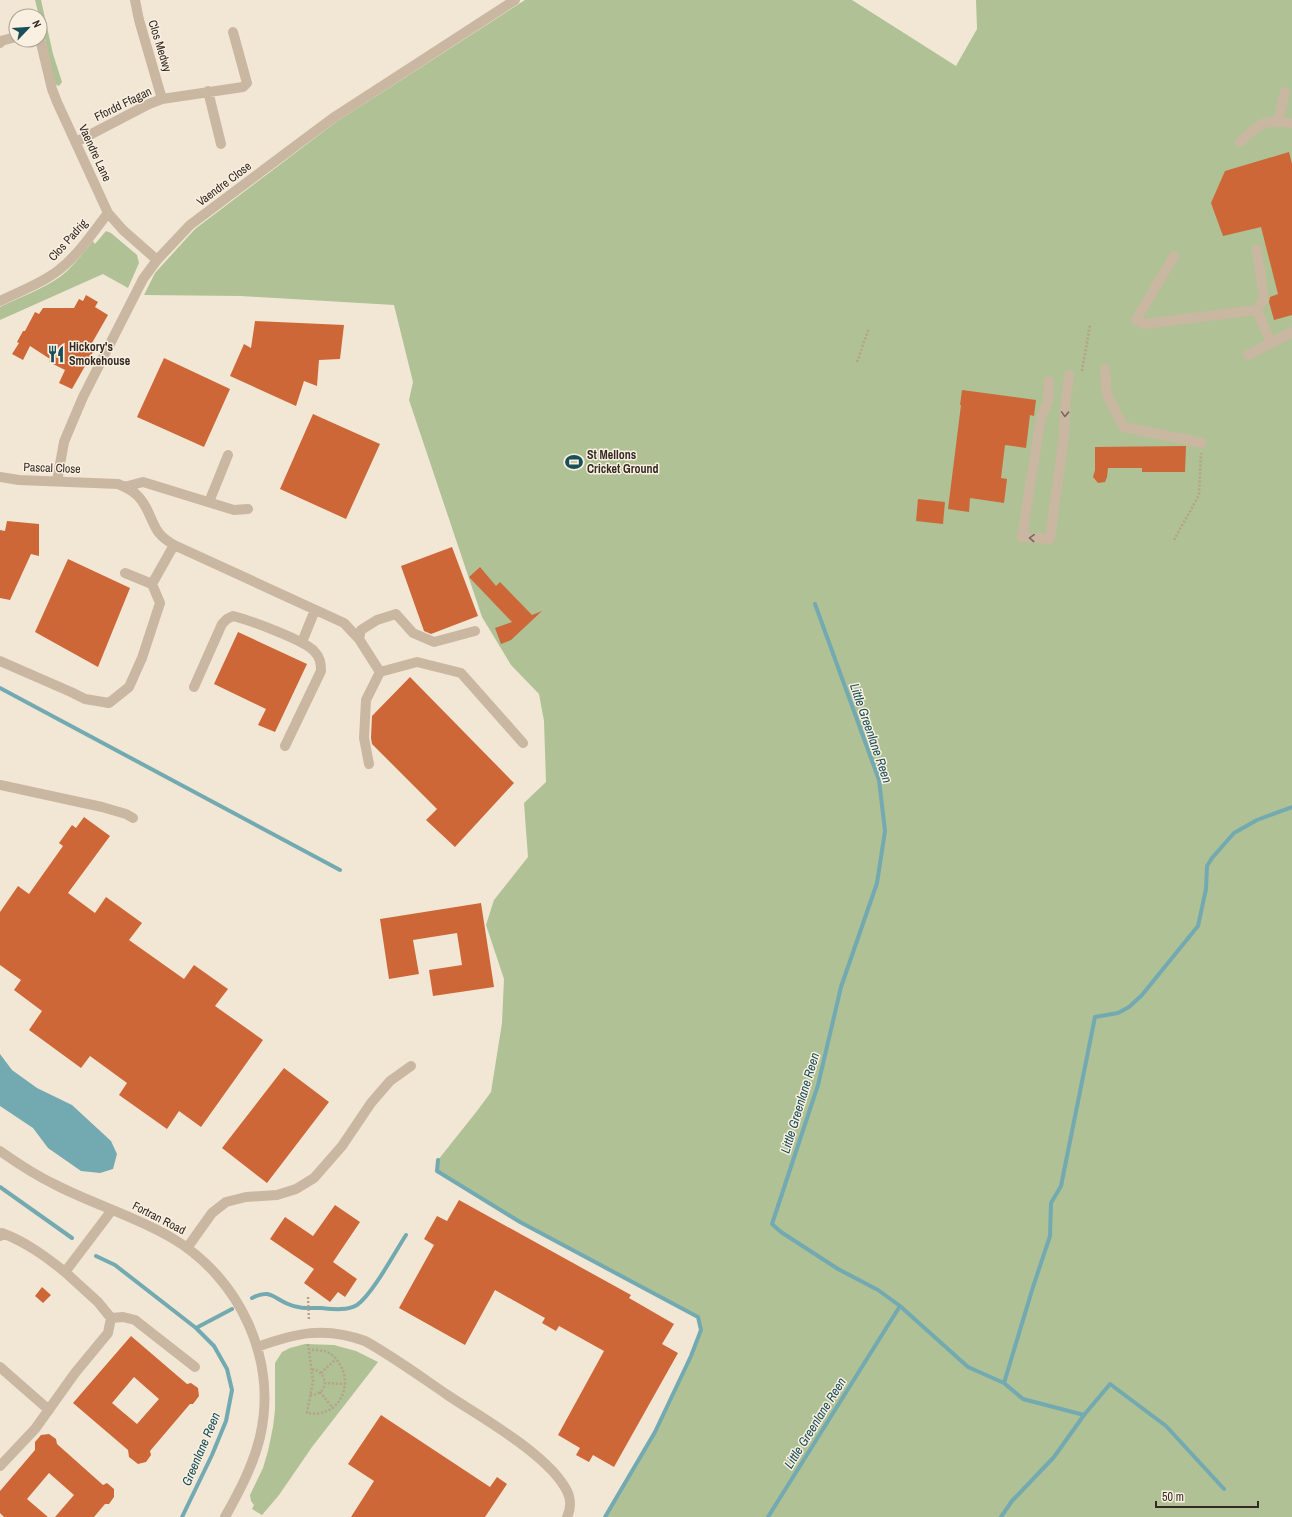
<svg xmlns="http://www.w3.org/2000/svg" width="1292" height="1517" viewBox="0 0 1292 1517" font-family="'Archivo Narrow',sans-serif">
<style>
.green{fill:#afc195}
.water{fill:#73aab1}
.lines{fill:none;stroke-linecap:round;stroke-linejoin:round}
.stream{stroke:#73aab1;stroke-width:4}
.building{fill:#ce6737;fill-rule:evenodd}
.path{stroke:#b6a18b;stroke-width:2.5;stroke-dasharray:2 2;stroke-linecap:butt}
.minor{stroke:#cab7a1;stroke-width:10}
.oneway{stroke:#78695c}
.labels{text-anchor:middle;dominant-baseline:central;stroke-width:3;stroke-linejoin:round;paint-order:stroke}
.street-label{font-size:12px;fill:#342a24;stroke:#faf0e1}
.poi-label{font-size:12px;font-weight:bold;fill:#342a24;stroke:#faf0e1;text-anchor:start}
.water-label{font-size:13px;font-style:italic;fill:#184f58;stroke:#faf0e1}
</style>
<rect width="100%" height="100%" fill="#f2e7d5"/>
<path class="green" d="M35 0H41L53 54 62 82 59 86 55 84 40 16H39Z
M525 0H852L956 66 977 29 976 0H1292V1517H605L655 1432 691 1356 701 1330 697 1317 520 1222 437 1171 438 1160 477 1111 491 1092 502 1023 504 979 486 925 494 900 528 857 524 803 546 782 544 721 539 694 511 665 482 617 409 400 413 382 394 305 241 296 144 295 155 273 195 229 336 122Z
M106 231 111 233 137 255 139 263 128 288 103 274 0 320V307C20 297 43 289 61 276 74 266 83 253 93 241L95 244Z
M305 1344 334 1345 356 1351 378 1362 312 1447 279 1495 262 1515 252 1509 254 1505 251 1501 250 1495 263 1468 268 1451 273 1427 275 1410V1363L282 1352 290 1348Z"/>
<path class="water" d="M0 1054 12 1070 37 1088 72 1105 111 1141 117 1154 113 1169 100 1173 81 1171 48 1148 33 1128 0 1106Z"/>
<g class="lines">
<path class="stream" d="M0 688 340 870
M438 1160 437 1171 520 1222 698 1317 701 1330 691 1356 655 1432 605 1517
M0 1187 72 1238
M96 1256 115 1265 196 1328
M252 1298C270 1289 272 1297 288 1304 298 1309 310 1308 321 1308 332 1309 347 1311 357 1305 372 1295 395 1252 406 1235
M900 1306 968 1367 1004 1383 1023 1399 1084 1415
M1004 1383 1033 1287 1050 1236 1051 1203 1061 1186 1095 1017 1118 1013 1129 1007 1142 995 1189 937 1198 926 1206 889 1207 866 1212 858 1234 833 1257 820 1292 807
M182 1517 212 1455 226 1421 232 1390 227 1369 214 1346 196 1328 232 1309
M768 1517 900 1306 878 1290 838 1269 781 1232 772 1224 818 1085 841 987 877 883 885 831 879 780 815 604
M1001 1517 1012 1501 1054 1457 1084 1415 1110 1384 1166 1426 1224 1489"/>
</g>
<path class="building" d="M1289 152 1292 164V315L1274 320 1269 302 1270 297 1278 294 1261 227 1223 236 1211 203 1225 171Z
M86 295 98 302 95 307 108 315 92 343 97 345 72 389 59 383 65 370 49 362 50 359 30 346 23 360 12 354 19 343 17 342 23 331H25L35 312 39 314 43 308H74L79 299 83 301Z
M255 321 344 325 340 359 319 360 317 386 304 381 296 406 230 376 244 344 251 348Z
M164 358 230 389 204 447 137 417Z
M962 390 1036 400 1034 416 1030 415 1026 448 1005 445 1001 478 1007 479 1004 503 970 498 969 512 948 509 961 405H960Z
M313 414 380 444 346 519 280 489Z
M1186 446 1185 472H1142V468H1108L1107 477 1105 482 1098 483 1093 477 1095 470V447Z
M918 499 945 502 943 524 916 521Z
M7 521 39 524V556L31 554 10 600 0 598V530L5 531Z
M452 547 478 616 431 634 424 631 401 566Z
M68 559 130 588 98 667 35 632Z
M480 567 496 586 500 582 532 615 542 611 511 640 501 644 495 628 512 622 469 577Z
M238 632 307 664 275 732 258 725 266 709 214 684Z
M410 677 514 783 455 847 426 820 437 809 372 744 371 738 372 716Z
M84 817 110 836 68 893 95 913 106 897 142 923 129 940 184 979 194 965 228 989 215 1006 263 1040 201 1127 179 1111 167 1129 119 1095 127 1083 90 1056 81 1068 29 1030 42 1011 14 990 21 980 0 965V912L18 886 29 894 63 846 59 843 72 825 76 828Z
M481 903 494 987 433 996 429 970 462 965 457 933 413 940 419 974 389 979 380 919Z
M284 1068 329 1102 267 1183 222 1148Z
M459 1200 631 1295 629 1298 674 1324 662 1344 678 1353 614 1467 593 1455 589 1462 576 1455 580 1448 558 1435 604 1351 559 1326 556 1331 542 1323 545 1318 495 1290 465 1345 399 1308 434 1245 424 1239 437 1216 447 1221Z
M335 1205 360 1222 333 1262 357 1279 345 1297 338 1292 330 1302 304 1283 314 1269 270 1239 285 1217 313 1236Z
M42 1287 51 1295 43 1303 35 1296Z
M131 1336 187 1384 191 1383 198 1388 199 1396 193 1404H190L150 1451 151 1455 146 1462 138 1464 129 1457 128 1450 73 1403ZM134 1377 159 1399 137 1424 112 1403Z
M381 1415 490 1487 497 1477 507 1484 485 1517H351L374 1481 348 1464Z
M49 1434 56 1439 57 1444 103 1485 107 1483 114 1489V1497L109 1504H105L94 1517H55L74 1495 49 1473 27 1499 48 1517H4L0 1513V1491L35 1450V1442L41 1435Z"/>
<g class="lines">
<path class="path" d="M857 362 869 328
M1082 371 1090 325
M1174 540 1199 495 1201 453
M308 1297 309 1321
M308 1344 313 1381 307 1413C337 1419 355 1387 339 1363 337 1360 334 1356 331 1354 325 1350 316 1350 310 1350
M312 1369C320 1371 324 1375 325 1383
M321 1373 336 1359
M320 1392 333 1408
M310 1395C318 1395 324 1391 325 1383L345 1384"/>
<path class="minor" d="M135 0 139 20 162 99
M40 39 52 89 57 102 108 213 123 230 157 260
M0 43 1 41 16 37
M208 91 221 144
M1278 121 1285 92
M76 142 149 104 162 99 243 87 247 83 233 32
M1240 142C1261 123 1262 119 1292 123
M1174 256 1136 320 1143 324 1257 310 1271 343
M0 301C20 291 43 283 60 269 78 255 94 231 108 213
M1257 310 1264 298 1257 250
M1248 355 1292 332
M1105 369 1107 395 1124 427 1202 443
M1049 381 1048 401 1043 413 1039 429 1022 537 1050 539 1064 436 1065 409 1069 375
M0 477 19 480 118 484C136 491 143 499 150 516 153 522 155 528 159 533 163 538 169 542 174 545L344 623 359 639 380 672
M57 481 64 442 69 430 83 397 143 279 157 260 190 225 294 147 333 118 515 0
M124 487 143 482 234 510 248 509
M209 502 228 455
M125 573 152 584 174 545
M359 639 361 630 377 620 396 614 413 633 434 642 475 631
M302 642 315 610
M0 661 71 692 85 699 109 703 129 687 142 658 160 603 152 584
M194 687 222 624 227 619 233 616C249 620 304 640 314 651 320 657 321 663 321 671L285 746
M369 764 364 738 366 700 380 672 417 662 461 673 523 743
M0 785 102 807 126 814 133 818
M0 1151C17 1163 35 1175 54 1184 92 1204 135 1216 172 1238 240 1278 278 1360 260 1437 253 1466 239 1492 225 1517
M0 1236 2 1233C26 1242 45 1256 65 1272
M187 1248 212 1213 226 1202 246 1197 277 1195 296 1189 314 1178 342 1146 371 1103 390 1081 411 1066
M111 1318 123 1317 135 1320 195 1367
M257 1347C296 1333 325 1326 365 1341 394 1357 421 1377 449 1396 482 1418 549 1455 567 1491 571 1499 571 1509 567 1517
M0 1367 49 1410
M0 1466 35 1429 75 1373 108 1333 111 1318 98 1302 65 1272 112 1210"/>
</g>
<defs><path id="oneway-chevron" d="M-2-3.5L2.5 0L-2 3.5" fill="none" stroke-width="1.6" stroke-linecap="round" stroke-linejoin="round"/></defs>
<g class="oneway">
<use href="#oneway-chevron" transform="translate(1065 414) rotate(92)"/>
<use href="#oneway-chevron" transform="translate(1032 538) rotate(-177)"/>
</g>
<defs>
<g id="restaurant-bare" transform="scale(1.38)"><path d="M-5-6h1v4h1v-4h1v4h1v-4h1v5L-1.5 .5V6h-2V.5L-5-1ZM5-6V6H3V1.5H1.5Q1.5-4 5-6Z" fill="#184f58" stroke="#faf0e1" stroke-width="2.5" paint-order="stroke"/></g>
<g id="stadium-bare" transform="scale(1.38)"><path d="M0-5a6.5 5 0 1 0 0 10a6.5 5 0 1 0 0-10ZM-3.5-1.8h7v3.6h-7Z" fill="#184f58" stroke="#faf0e1" stroke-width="2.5" paint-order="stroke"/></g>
</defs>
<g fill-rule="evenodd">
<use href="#restaurant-bare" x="56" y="354"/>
<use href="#stadium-bare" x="574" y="462"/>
</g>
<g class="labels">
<g class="street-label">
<text transform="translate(160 46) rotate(73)">Clos Medwy</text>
<text transform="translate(123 104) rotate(-26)">Ffordd Ffagan</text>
<text transform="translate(95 153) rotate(65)">Vaendre Lane</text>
<text transform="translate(224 184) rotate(-37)">Vaendre Close</text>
<text transform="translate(68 240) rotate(-48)">Clos Padrig</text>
<text transform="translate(52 468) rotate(2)">Pascal Close</text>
<text transform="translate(159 1218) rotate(27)">Fortran Road</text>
</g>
<g class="poi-label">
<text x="69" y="347">Hickory's<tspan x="69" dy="14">Smokehouse</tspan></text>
<text x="587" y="455">St Mellons<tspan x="587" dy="14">Cricket Ground</tspan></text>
</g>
<g class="water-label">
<text transform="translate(871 733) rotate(71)">Little Greenlane Reen</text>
<text transform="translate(800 1103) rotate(-73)">Little Greenlane Reen</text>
<text transform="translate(815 1423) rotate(-58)">Little Greenlane Reen</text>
<text transform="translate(201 1449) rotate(-67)">Greenlane Reen</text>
</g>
</g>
<g transform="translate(28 28) rotate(65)"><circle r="19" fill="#faf0e1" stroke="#aba195"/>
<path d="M0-3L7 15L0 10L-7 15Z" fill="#184f58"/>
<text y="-6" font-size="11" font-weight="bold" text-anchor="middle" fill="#342a24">N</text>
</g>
<path d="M1156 1501v6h102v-6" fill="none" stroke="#342a24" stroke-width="2"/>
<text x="1162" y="1501" font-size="12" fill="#342a24" stroke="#faf0e1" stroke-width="3" paint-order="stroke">50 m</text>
</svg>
